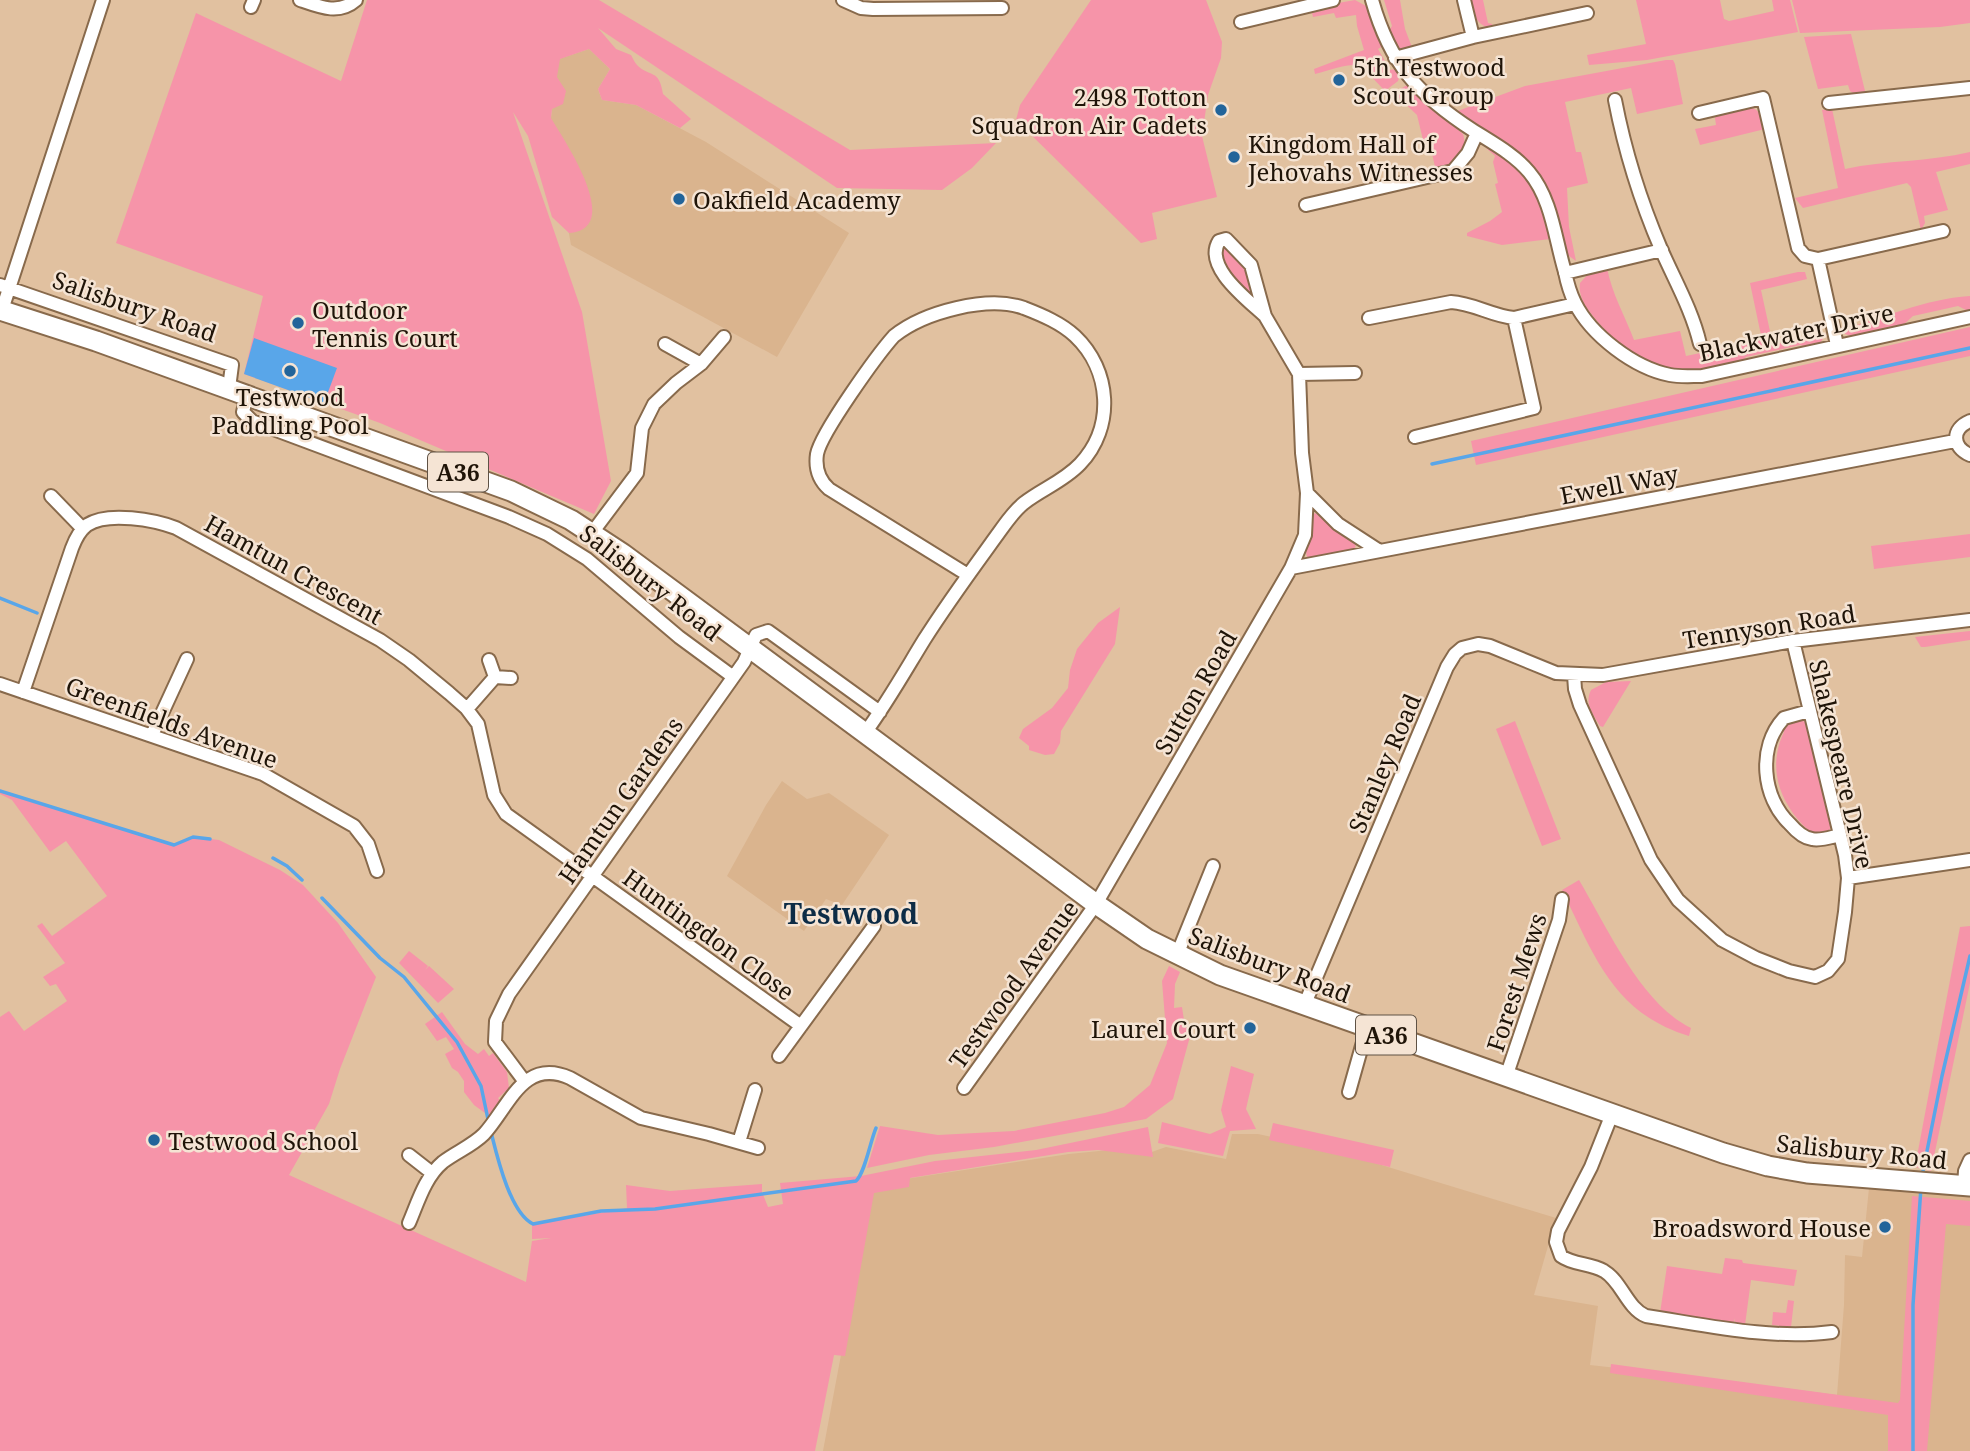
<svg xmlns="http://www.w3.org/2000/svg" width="1970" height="1451" viewBox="0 0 1970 1451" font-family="'Noto Serif',serif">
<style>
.built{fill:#dab48e}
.green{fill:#f694a9}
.water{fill:#59a6e9}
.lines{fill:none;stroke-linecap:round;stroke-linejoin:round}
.stream{stroke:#59a6e9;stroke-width:3.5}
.street-casing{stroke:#886a4c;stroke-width:16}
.primary-casing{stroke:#886a4c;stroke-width:23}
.street{stroke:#fff;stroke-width:12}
.primary{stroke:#fff;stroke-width:19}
.poi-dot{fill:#22649a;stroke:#f5e4d4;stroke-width:2.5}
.labels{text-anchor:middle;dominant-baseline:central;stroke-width:5;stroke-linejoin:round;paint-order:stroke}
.shield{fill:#f5e4d4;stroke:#5f5245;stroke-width:2}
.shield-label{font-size:23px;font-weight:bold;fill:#1f1408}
.poi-label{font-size:24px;fill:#1f1408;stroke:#f5e4d4;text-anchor:start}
.street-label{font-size:24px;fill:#1f1408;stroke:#f5e4d4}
.quarter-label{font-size:28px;font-weight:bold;fill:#0d2c46;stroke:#f5e4d4}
</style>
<rect width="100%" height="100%" fill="#e1c1a0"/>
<path class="built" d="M589 49 610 69 598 89 602 100 636 105 706 142 849 233 777 357 571 245 550 125 559 59Z
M782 781 807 799 829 793 889 835 842 905 826 899 804 931 727 876 766 805Z
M1232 1134H1258L1329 1149 1556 1218 1534 1295 1598 1306 1590 1365 1715 1379 1837 1395 1844 1305 1845 1255 1862 1257 1869 1188 1970 1197V1451H823L873 1184 1069 1154 1109 1150 1146 1154 1166 1147 1226 1159Z"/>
<path class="green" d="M367 0H599L850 150 996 143 972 168 942 190 837 188 598 28 616 49 631 55C633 58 634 62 637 65 650 78 659 68 663 94L691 119 680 128 636 105 602 100 598 89 610 69 589 49 560 59 557 77 566 91 563 104 552 109 551 118C564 140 625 229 569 233L552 217 528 136 513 112 582 312 611 481 594 514 380 423 244 374 263 296 116 243 196 13 341 81Z
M1091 0H1206L1222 42 1221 58 1208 95 1202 136 1217 197 1152 213 1157 239 1141 243 1016 120 1020 105Z
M1355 0 1368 7 1383 46 1378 49 1390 70 1396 69 1400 75 1398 81 1385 91C1353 57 1358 63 1315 74L1314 69 1364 50 1357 26 1356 15 1336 18 1334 13 1313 17 1312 13 1325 10 1327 5Z
M1384 0H1400L1405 29 1413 50C1397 51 1394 45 1388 32L1392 26Z
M1470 0H1483L1488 23 1492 24 1493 29C1477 26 1473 15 1470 0Z
M1636 0H1720L1724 19 1729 21 1774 11 1772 0H1790L1798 32 1647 60 1589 65 1587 55 1646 44Z
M1792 0H1970V23L1940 27 1800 33Z
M1851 34 1866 95 1858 96 1850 91 1848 85 1818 89 1804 37Z
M1666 60H1673L1675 64 1683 104 1637 114 1631 88 1565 102 1576 152H1581L1588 183 1567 188 1569 227 1576 261 1565 253 1527 163 1507 144 1455 112 1525 86Z
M1407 85 1463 134C1469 153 1456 164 1439 170L1435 167 1430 144H1424L1417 115 1394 93Z
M1746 106C1760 109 1763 116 1765 129L1700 145 1695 129 1716 125 1715 118 1719 110Z
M1832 109 1845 169C1886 160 1929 162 1970 152V164L1936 172 1948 210 1924 216 1925 223 1921 230 1911 187 1907 183 1803 208 1795 198 1838 188 1822 110Z
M1486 148C1495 148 1502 155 1509 162 1538 185 1541 205 1550 239L1502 245 1467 236V233L1490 221 1502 212 1495 184 1498 183 1493 162 1495 156Z
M1223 244 1245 264 1255 300 1225 270 1220 248Z
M1607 268C1612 294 1625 316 1634 340L1680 331 1686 356 1762 340 1750 283 1798 272H1805L1807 279 1761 290 1773 345 1826 333 1818 347 1808 348 1800 345 1746 357C1741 364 1732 365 1722 367 1670 381 1631 360 1597 321 1588 310 1578 299 1580 283L1591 271Z
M1970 296V312L1958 306 1913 316 1901 327 1853 337 1843 333 1840 330C1884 318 1924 299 1970 296Z
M1970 327V356L1476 465 1471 441Z
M1315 513 1356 543 1355 548 1312 558 1307 557 1306 552 1311 535V517Z
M1970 534V557L1874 569 1871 546Z
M1120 607 1115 644 1061 731 1060 743 1054 754 1045 755 1029 750V746L1019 738 1023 729 1052 708 1068 688 1070 670 1077 649 1098 623Z
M1970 631V640L1925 647H1921L1915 637Z
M1631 681 1603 727 1600 726C1593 714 1584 704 1591 690L1606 682Z
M1799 719 1807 723 1832 825 1828 833 1822 835 1805 834 1808 830C1779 803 1767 767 1784 732L1780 729 1784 723Z
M1515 721 1561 839 1542 846 1496 729Z
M0 791 173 845 193 837 219 840 280 870 303 885 338 923 376 977 340 1069 329 1104 289 1175 526 1282 532 1241 551 1238 532 1239V1225L627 1208 626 1185 670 1191 762 1184V1192L768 1207 783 1204 780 1183 861 1176 935 1161 1036 1150 1148 1127 1153 1157 1098 1150 1068 1152 910 1178 909 1187 874 1193 845 1356 834 1355 815 1451H0V1017L9 1011 24 1031 67 1001 56 984 50 986 43 977 65 963 37 926 42 923 52 936 107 896 66 841 50 852 12 800 0 794Z
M1579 880C1607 927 1641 1004 1691 1028L1689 1036C1613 1013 1594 955 1562 890Z
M1970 926V983L1931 1171 1915 1167 1960 927Z
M409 951 428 966 425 970 429 966 454 989 438 1003 399 963Z
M1169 966 1180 972 1175 984 1174 1008 1182 1007 1185 1027 1192 1029 1173 1099 1146 1119 994 1147 929 1155 867 1168 880 1126 938 1135 1014 1131 1105 1113 1124 1107 1150 1085 1167 1043 1162 981Z
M442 1012 465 1044 478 1054 484 1049 489 1056 493 1053 507 1072 509 1088 498 1098 500 1101 489 1116 474 1105 464 1092V1081L458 1072 452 1068 445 1054 454 1049 446 1037 437 1041 425 1024Z
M1231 1066 1254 1074 1246 1109 1256 1129 1230 1131 1223 1156 1158 1143 1162 1122 1210 1134 1226 1127 1221 1110Z
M1273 1123 1394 1150 1390 1167 1269 1140Z
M1912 1196 1970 1201V1226L1946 1224 1927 1451H1888V1415L1610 1373 1611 1364 1898 1403 1900 1400Z
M1725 1258 1742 1260 1743 1263 1797 1270 1794 1286 1751 1280 1745 1325 1735 1324V1318L1734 1323 1660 1313 1667 1266 1722 1274Z
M1788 1300 1794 1301 1791 1327 1772 1325 1773 1312 1786 1313Z"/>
<path class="water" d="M254 338 337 368 324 403 244 374Z"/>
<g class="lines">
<path class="stream" d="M1432 464 1970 348
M0 598 37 613
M0 791 174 845 193 837 210 839
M273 858 287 866 302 880
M322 898 380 958 404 977 457 1042 481 1086 489 1124
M491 1132C497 1156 510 1213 533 1224L601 1211 655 1209 856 1181C865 1173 870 1142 876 1128
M1922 1176 1942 1076 1970 956
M1913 1451V1305L1921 1187"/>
<g class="street-casing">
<path id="street" d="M300 0C320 7 339 15 356 0
M843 0 861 8 873 9 1002 8
M1372 0C1390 64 1418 95 1474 131 1493 143 1515 155 1529 172 1552 199 1555 239 1565 272 1567 282 1570 293 1575 303 1591 335 1634 368 1670 375 1680 377 1691 376 1702 376L1970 317
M1464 0 1473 37
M251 7 254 0
M1241 22 1333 0
M1395 58 1473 37 1587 13
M1615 100C1625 152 1640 200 1661 249 1675 281 1692 310 1700 344
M1829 103 1970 88
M1699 113 1763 98 1798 248 1805 256 1818 259 1837 345
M1306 205 1453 171 1468 153 1477 133
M1818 259 1943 231
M1565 273 1662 250
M0 285 232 365 229 388
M2 310 103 0
M1265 316C1248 300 1203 267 1219 241L1226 239 1251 265 1265 316 1299 374 1302 453 1307 493 1338 524 1378 550
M1369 318 1451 302C1473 303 1492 316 1514 318L1534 408 1415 437
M1514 318 1575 304
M665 344 701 364
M1299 374 1355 373
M247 395 243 412 252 421 509 517 547 534 587 559 679 637 732 676
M1970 421C1951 429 1952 447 1970 455
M51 496 83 529
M592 533 637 473 642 428 654 404 676 383 701 364 724 337
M1291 568 1955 441
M1574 675 1575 689 1580 705 1651 860 1678 900 1722 940 1756 958 1789 971 1815 977 1828 971 1838 959 1845 912 1848 878 1845 855 1793 641
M495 677 511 678
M0 684 263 774 354 826 368 844 377 871
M23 692 72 548C75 540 79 531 87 525 108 511 155 520 176 528L380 640 409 660 449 693 466 708 478 724 494 795 506 814 801 1026
M467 709 495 677 489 660
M1809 711 1784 718C1757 747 1762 798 1790 824 1796 831 1803 838 1812 839 1821 841 1831 837 1840 835
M865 733C887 703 905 671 924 640 948 602 974 567 1000 531 1007 521 1014 511 1024 503 1042 489 1064 481 1080 464 1115 427 1111 370 1075 336 1061 323 1042 315 1024 308 988 295 924 312 894 336 877 355 821 433 817 454 815 468 819 480 829 489L968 575
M152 735 187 659
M1848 878 1970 860
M1177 955 1213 866
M1304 1006 1447 667 1455 654 1462 648 1478 644 1490 646 1556 673 1603 675 1793 641 1970 620
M779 1056 874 926
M1506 1077 1559 920 1562 899
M525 1082 495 1042 496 1021 509 994 744 662 756 635 768 631 880 712
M964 1088 1096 904 1291 568 1305 535 1307 493
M1349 1092 1367 1028
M1612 1114 1591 1167 1558 1231 1556 1242 1561 1256C1573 1265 1590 1263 1604 1271 1622 1282 1627 1308 1646 1316 1706 1325 1771 1340 1832 1332
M739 1142 755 1090
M409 1155 432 1173
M1964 1186 1965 1171 1970 1160
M409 1223C418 1202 425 1177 443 1162 456 1152 472 1146 484 1134 509 1107 523 1057 570 1078L641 1118 709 1134 758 1148"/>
</g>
<g class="primary-casing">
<path id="primary" d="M0 310 96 341 511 491 571 520 623 554 1096 904 1147 939 1220 975 1723 1153 1768 1166 1807 1173 1970 1186"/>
</g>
<use href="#street" class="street"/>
<use href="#primary" class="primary"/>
</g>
<g class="poi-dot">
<circle cx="1339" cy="80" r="7"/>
<circle cx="1221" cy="110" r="7"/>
<circle cx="1234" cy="157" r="7"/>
<circle cx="679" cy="199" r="7"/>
<circle cx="298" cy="323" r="7"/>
<circle cx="290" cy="371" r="7"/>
<circle cx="1250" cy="1028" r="7"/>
<circle cx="154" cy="1140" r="7"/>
<circle cx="1885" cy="1227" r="7"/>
</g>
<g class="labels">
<g class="shield">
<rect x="428" y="452.5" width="60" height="39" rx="5"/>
<rect x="1356" y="1015.5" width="60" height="39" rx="5"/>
</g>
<g class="shield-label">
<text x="458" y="472">A36</text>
<text x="1386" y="1035">A36</text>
</g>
<g class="poi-label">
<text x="1353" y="66">5th Testwood<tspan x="1353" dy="28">Scout Group</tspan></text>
<text x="1207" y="96" text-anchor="end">2498 Totton<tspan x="1207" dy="28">Squadron Air Cadets</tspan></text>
<text x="1248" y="143">Kingdom Hall of<tspan x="1248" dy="28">Jehovahs Witnesses</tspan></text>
<text x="693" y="199">Oakfield Academy</text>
<text x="312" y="309">Outdoor<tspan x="312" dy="28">Tennis Court</tspan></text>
<text x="290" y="396" text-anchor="middle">Testwood<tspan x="290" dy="28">Paddling Pool</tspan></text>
<text x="1236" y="1028" text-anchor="end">Laurel Court</text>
<text x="168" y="1140">Testwood School</text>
<text x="1871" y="1227" text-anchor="end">Broadsword House</text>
</g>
<g class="street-label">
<text transform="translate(135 306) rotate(19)">Salisbury Road</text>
<text transform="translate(1796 332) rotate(-12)">Blackwater Drive</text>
<text transform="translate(1619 484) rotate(-11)">Ewell Way</text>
<text transform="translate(294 569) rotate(29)">Hamtun Crescent</text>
<text transform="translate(651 582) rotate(38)">Salisbury Road</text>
<text transform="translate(1769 626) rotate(-9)">Tennyson Road</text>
<text transform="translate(1195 692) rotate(-60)">Sutton Road</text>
<text transform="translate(172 722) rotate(20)">Greenfields Avenue</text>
<text transform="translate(1384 763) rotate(-67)">Stanley Road</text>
<text transform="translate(1842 764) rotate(77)">Shakespeare Drive</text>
<text transform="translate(620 800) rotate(-55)">Hamtun Gardens</text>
<text transform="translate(709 934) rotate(36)">Huntingdon Close</text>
<text transform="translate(1270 964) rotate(21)">Salisbury Road</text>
<text transform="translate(1516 982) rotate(-72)">Forest Mews</text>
<text transform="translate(1013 984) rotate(-54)">Testwood Avenue</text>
<text transform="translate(1862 1151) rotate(6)">Salisbury Road</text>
</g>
<g class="quarter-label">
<text x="851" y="913">Testwood</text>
</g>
</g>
</svg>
